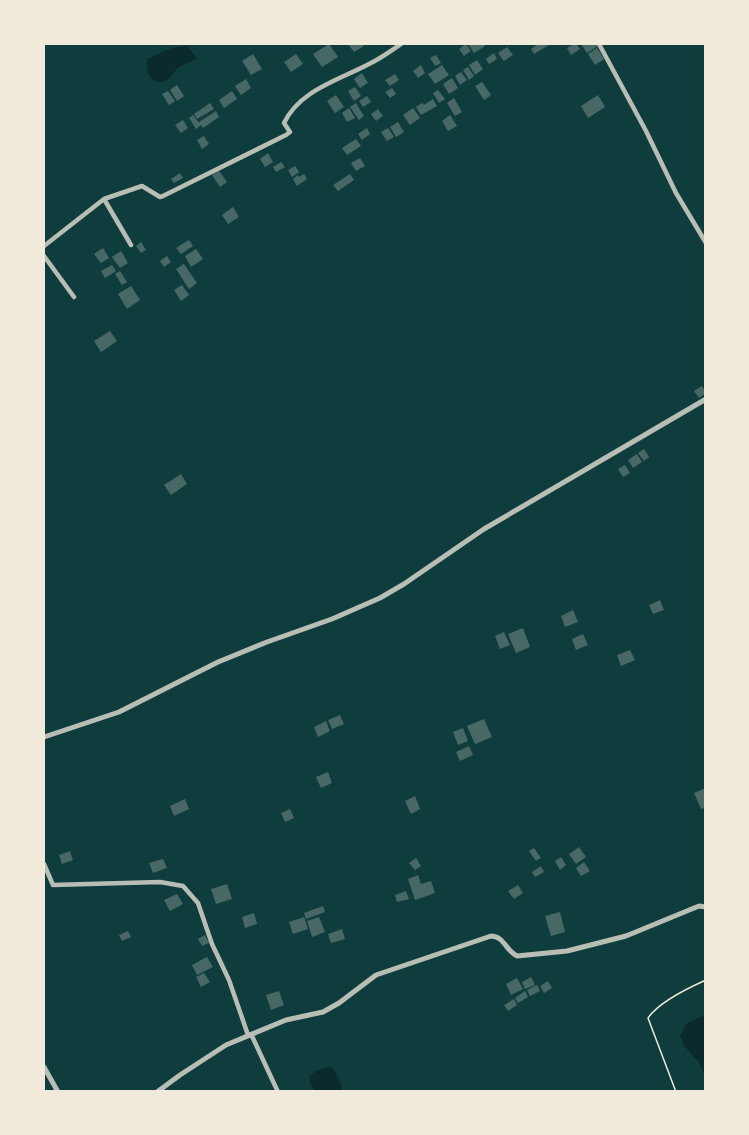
<svg xmlns="http://www.w3.org/2000/svg" width="749" height="1135" viewBox="0 0 749 1135" font-family="Montserrat,sans-serif">
<style>
.water{fill:#0a2a2b}
.building{fill:#486865}
.lines{fill:none;stroke-linecap:round;stroke-linejoin:round}
.path{stroke:#f1e9da;stroke-width:1.5}
.minor{stroke:#b8beb3;stroke-width:4.5}
.tertiary{stroke:#b8beb3;stroke-width:5}
</style>
<rect width="100%" height="100%" fill="#0f3d3e"/>
<path class="water" d="M185 46 188 47 197 58C192 61 185 64 179 67 174 71 171 78 165 81 151 87 145 70 147 59L172 48Z
M705 1015V1076L699 1062 685 1047 680 1036 687 1023Z
M331 1067C337 1074 342 1082 342 1091H315L310 1084 309 1077C315 1070 322 1068 331 1067Z"/>
<path class="building" d="M329 44 338 57 322 67 313 54Z
M348 44H362L364 46 354 52Z
M466 44 471 51 464 56 459 49Z
M468 44H484L485 46 474 53Z
M538 44H548L549 45 534 54 531 49Z
M574 44H576L580 49 571 55 567 48Z
M581 44H596L598 46 587 53Z
M507 47 513 55 504 61 498 53Z
M597 48 604 59 595 65 588 54Z
M494 53 497 59 489 64 486 59Z
M253 54 262 69 251 75 242 61Z
M296 54 303 64 291 72 284 62Z
M436 55 441 63 435 66 430 58Z
M477 60 483 69 475 75 469 65Z
M421 65 425 73 418 78 413 71Z
M442 65 449 75 435 84 428 74Z
M468 67 474 76 469 80 463 70Z
M461 72 467 80 460 85 455 76Z
M362 73 368 83 360 88 354 79Z
M395 74 399 80 390 86 385 80Z
M452 78 458 88 449 94 443 84Z
M246 79 251 88 241 95 235 86Z
M482 82 491 95 484 100 475 86Z
M177 85 184 96 177 101 170 90Z
M355 87 361 96 354 101 348 91Z
M392 88 396 94 390 98 385 92Z
M438 90 445 99 439 103 433 93Z
M168 91 175 101 169 105 162 94Z
M232 91 237 99 224 108 219 100Z
M336 95 344 107 335 113 327 101Z
M598 95 605 107 588 118 581 106Z
M367 96 371 102 363 107 359 101Z
M454 98 462 112 455 116 447 103Z
M433 99 437 106 421 115 416 107 422 103 424 105Z
M210 103 214 109 197 119 194 114Z
M356 103 364 116 359 120 350 107Z
M349 108 355 118 347 122 342 113Z
M413 108 420 118 410 125 403 115Z
M378 109 383 116 376 121 371 114Z
M216 111 219 117 203 128 201 125 196 129 189 118 193 115 199 123V122Z
M450 115 457 126 448 131 442 121Z
M183 120 188 128 181 133 175 125Z
M398 122 404 132 396 137 390 127Z
M367 128 370 134 362 140 358 134Z
M388 128 394 137 387 141 381 132Z
M204 136 209 144 202 149 197 140Z
M356 139 361 146 347 155 342 148Z
M268 153 273 162 265 167 260 159Z
M360 158 365 166 356 171 351 163Z
M281 162 285 167 276 172 273 167Z
M295 166 299 172 292 177 288 170Z
M219 171 227 182 220 187 212 175Z
M180 173 183 178 174 183 171 179Z
M304 174 307 179 297 186 293 179 298 175 299 177Z
M350 174 354 180 338 191 333 185Z
M233 207 239 217 228 224 222 215Z
M189 240 193 246 181 254 176 248Z
M141 242 146 250 141 253 136 246Z
M103 248 109 258 101 263 94 254Z
M196 249 203 259 191 267 185 256Z
M121 251 128 263 120 268 112 257Z
M167 256 171 262 164 267 160 261Z
M184 264 197 283 189 289 176 269Z
M112 265 116 271 105 278 101 271Z
M120 271 127 282 122 285 115 274Z
M182 285 189 295 181 301 174 290Z
M131 286 140 300 127 309 118 294Z
M110 331 117 341 101 352 94 341Z
M702 386 706 393 699 398 694 391Z
M644 449 649 457 644 461 638 453Z
M637 454 642 462 633 468 628 460Z
M625 465 630 473 623 477 618 469Z
M181 474 187 484 171 495 164 485Z
M660 600 664 610 653 614 649 605Z
M573 610 578 622 565 627 561 616Z
M523 628 530 647 516 653 508 634Z
M504 632 510 645 500 649 495 636Z
M583 634 588 645 576 650 572 639Z
M630 650 635 660 621 666 617 655Z
M340 715 344 724 332 729 328 720Z
M484 719 492 737 475 744 467 726Z
M326 721 330 731 318 737 314 727Z
M463 728 468 741 458 745 453 732Z
M469 746 473 755 460 761 456 752Z
M328 772 332 783 321 788 316 777Z
M706 788V807L701 809 694 793Z
M415 796 420 809 411 814 405 801Z
M185 799 189 809 174 816 170 806Z
M290 809 294 818 285 822 281 813Z
M579 847 586 857 576 864 569 854Z
M534 848 541 858 536 861 529 851Z
M70 851 73 860 62 864 59 855Z
M561 857 566 865 560 870 555 861Z
M416 858 421 866 415 870 409 863Z
M163 859 167 868 153 873 149 863Z
M584 862 590 871 581 876 576 868Z
M541 866 544 872 535 877 532 872Z
M418 875 421 884 431 881 435 893 415 900 408 879Z
M227 884 232 899 216 904 211 889Z
M518 885 523 893 514 899 508 891Z
M406 891 409 899 397 902 395 895Z
M177 894 183 904 170 911 164 900Z
M323 906 325 912 306 919 304 913Z
M560 912 565 932 551 936 545 916Z
M254 913 257 924 245 928 242 917Z
M304 917 308 929 293 934 289 922Z
M319 917 325 932 312 937 307 921Z
M342 929 345 939 331 943 328 934Z
M128 931 131 937 122 941 119 935Z
M205 935 209 943 202 946 198 939Z
M207 957 213 967 197 975 192 965Z
M204 973 210 982 201 987 196 977Z
M531 977 535 985 525 989 522 982Z
M517 978 523 989 511 995 506 984Z
M548 981 552 988 544 993 540 986Z
M537 985 540 991 530 996 527 990Z
M279 991 284 1005 271 1010 266 995Z
M525 991 528 997 518 1003 515 998Z
M514 999 517 1005 508 1011 504 1005Z"/>
<g class="lines">
<path class="path" d="M676 1092 648 1018C659 1002 688 988 706 980"/>
<path class="minor" d="M599 44 646 131 676 193 706 243
M104 199 131 245
M44 246 104 199 142 186 160 197 163 196 286 135 290 132 284 123C300 90 339 80 369 64 380 59 391 51 401 44
M44 256 74 297
M44 864 53 885 160 882 183 886 198 903 212 944 229 980 248 1035
M251 1034 278 1092"/>
<path class="tertiary" d="M44 737 119 712 218 662 267 642 332 619 380 598 404 584 484 529 706 399
M44 1067 58 1092
M157 1092 180 1075 226 1045 286 1020 323 1012 339 1003 376 975 491 936C504 936 506 951 517 956L567 951 626 936 699 906 706 907"/>
</g>
<rect width="749" height="1135" fill="none" stroke="#f1e9da" stroke-width="90"/>
</svg>
